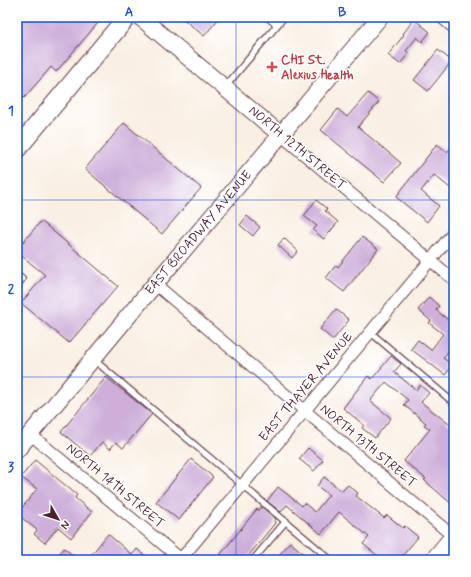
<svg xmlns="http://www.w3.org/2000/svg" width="471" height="577" viewBox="0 0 471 577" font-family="Mynerve,sans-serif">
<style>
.building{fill:#cdafda}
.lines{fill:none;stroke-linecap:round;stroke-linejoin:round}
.lane-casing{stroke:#643e46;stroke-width:8}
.street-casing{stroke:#643e46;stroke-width:13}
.secondary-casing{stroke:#643e46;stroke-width:18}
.primary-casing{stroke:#643e46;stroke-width:20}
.lane{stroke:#fff;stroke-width:5.5}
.street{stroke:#fff;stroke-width:11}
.secondary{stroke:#fff;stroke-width:16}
.primary{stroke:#fff;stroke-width:18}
.grid{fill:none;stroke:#1d4ed8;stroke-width:1;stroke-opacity:0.55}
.health-dot{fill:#e0444e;stroke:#fff;stroke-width:1.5}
.labels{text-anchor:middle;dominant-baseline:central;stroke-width:3;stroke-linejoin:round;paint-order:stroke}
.health-label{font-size:13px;font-weight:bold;fill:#be3a42;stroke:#fff;text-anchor:start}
.street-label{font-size:13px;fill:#4a1f2b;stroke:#fff}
.neatline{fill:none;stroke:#1d4ed8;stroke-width:1.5}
.grid-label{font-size:13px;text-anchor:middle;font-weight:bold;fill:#1d4ed8}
</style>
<rect width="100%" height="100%" fill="#fff"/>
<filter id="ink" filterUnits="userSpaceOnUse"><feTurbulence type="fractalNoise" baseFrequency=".025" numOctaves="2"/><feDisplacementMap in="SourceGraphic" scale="8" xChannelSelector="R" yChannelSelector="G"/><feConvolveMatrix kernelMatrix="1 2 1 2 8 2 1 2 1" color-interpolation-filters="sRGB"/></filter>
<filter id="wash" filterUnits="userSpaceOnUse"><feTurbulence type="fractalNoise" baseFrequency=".012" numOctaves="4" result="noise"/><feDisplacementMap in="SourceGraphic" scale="16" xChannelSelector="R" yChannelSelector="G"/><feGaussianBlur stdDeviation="0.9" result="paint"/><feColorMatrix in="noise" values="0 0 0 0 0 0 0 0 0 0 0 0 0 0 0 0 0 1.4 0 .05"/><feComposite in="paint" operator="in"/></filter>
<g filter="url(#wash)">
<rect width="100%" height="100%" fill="#f9efe2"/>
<g id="blocks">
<path class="building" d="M17 17H103L56 72 51 67 24 98 17 92Z
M181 17H220L204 36Z
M414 19 430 32 422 42 417 37 406 51 409 53 400 64 388 55 404 35 403 34Z
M438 50 452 61 428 91 414 80Z
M368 93 379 102 358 127 401 163 384 182 321 130 338 109 347 117Z
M124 123 201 188 162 234 85 169Z
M437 144 447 152 454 144V191L434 175 421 191 439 206 427 222 396 197Z
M316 200 327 209 325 211 338 222 324 239 313 230 317 226 304 216Z
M247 216 260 227 253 236 240 225Z
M41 221 118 286 69 343 21 303 45 275 17 252V249Z
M362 237 378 249 344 292 326 278 336 265 338 267Z
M284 238 298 251 292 258 278 245Z
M429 297 439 306 436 310 454 325V344L443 358 453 365 445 375 411 349 418 340 431 350 443 334 429 323 431 321 418 310Z
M336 309 349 320 333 340 320 329Z
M391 356 401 364 394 372 416 390 420 385 429 393 421 402 454 428V506L424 480 426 479 404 461 430 429 424 425 426 423 404 405 408 400 386 382 370 401 391 418 375 438 362 428 364 425 343 408 368 376 372 379Z
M106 377 152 414 123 448 116 442 110 449 102 442 90 456 61 432Z
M308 448 323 460 314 471 299 459Z
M191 459 213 477 179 520 156 502Z
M35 460 77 495 75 498 92 512 71 538 58 527 45 543 34 534 37 530 17 514 37 489 21 477Z
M324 477 342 491 348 485 358 493 356 496 384 518 387 515 403 528 405 526 418 537 399 560H375L378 556 363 544 369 537 339 512 321 534 287 505 281 512 267 501 278 487 302 506 304 503 315 512 329 495 317 486Z
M262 507 276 519 274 522 275 523 245 560H226L220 555 257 509 259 510Z
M108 534 132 555 137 549 150 560H87Z
M290 542 311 560H275Z
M64 548 79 560H54Z"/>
</g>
</g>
<g filter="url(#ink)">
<use href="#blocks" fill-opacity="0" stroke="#643e46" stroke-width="1"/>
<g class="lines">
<g class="lane-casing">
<path id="lane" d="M267 17 277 25
M225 87 284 17
M17 275 22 279 17 286
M370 332 454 403
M93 359 331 560
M253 560 286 521"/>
</g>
<g class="street-casing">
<path id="street" d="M441 17 454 28
M281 135 454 280
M155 284 454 537
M30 434 182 560
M180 560 454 232"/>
</g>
<g class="secondary-casing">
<g id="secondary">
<path d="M140 17 281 135"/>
<path id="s1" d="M17 450 155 284 380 17"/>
<path d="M433 560 454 535"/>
</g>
</g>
<g class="primary-casing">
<path id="primary" d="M17 149 127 17"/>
</g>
<use href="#lane" class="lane"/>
<use href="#street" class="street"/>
<use href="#secondary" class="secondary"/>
<use href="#primary" class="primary"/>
</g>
</g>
<path class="grid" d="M236 17V560M17 200H454M17 377H454"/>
<path class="health-dot" d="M270 61h4v4h4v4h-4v4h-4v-4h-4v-4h4z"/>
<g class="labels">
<g class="health-label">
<text x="281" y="60">CHI St.<tspan x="281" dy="15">Alexius Health</tspan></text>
</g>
<g class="street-label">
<text transform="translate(297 148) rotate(40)">NORTH 12TH STREET</text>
<text stroke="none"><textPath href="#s1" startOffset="283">EAST BROADWAY AVENUE</textPath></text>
<text transform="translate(306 387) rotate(-50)">EAST THAYER AVENUE</text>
<text transform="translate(368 446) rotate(40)">NORTH 13TH STREET</text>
<text transform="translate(115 486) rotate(40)">NORTH 14TH STREET</text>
</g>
</g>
<rect width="471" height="577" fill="none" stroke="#fff" stroke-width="44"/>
<g transform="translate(58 519) rotate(129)" stroke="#ffffff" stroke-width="3" paint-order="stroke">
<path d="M0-3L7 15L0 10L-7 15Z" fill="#4a1f2b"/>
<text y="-6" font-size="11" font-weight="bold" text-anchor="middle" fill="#4a1f2b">N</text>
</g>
<rect x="22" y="22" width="427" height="533" class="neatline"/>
<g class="grid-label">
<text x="129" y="16">A</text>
<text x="342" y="16">B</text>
<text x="11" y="115">1</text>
<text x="11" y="293">2</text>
<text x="11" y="471">3</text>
</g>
</svg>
